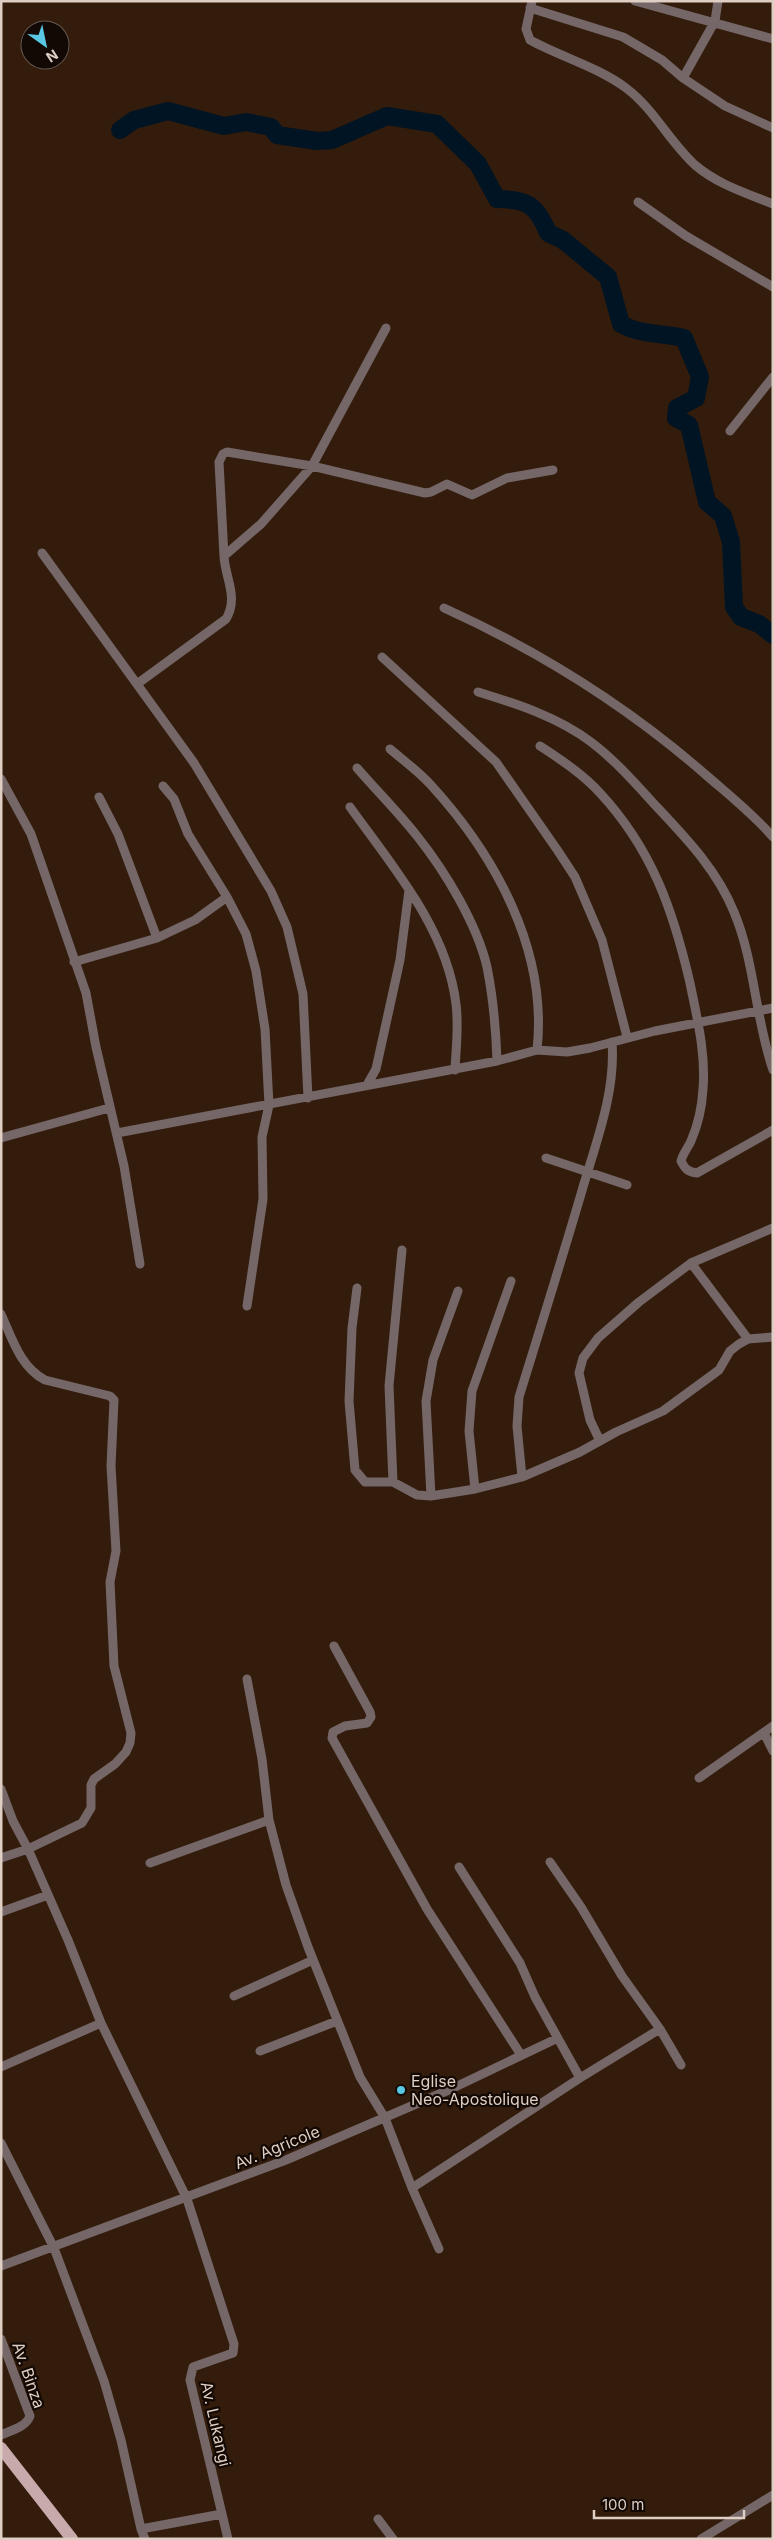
<svg xmlns="http://www.w3.org/2000/svg" width="774" height="2540" viewBox="0 0 774 2540" font-family="Inter,sans-serif">
<style>
.lines{fill:none;stroke-linecap:round;stroke-linejoin:round}
.river{stroke:#011423;stroke-width:18}
.street{stroke:#756667;stroke-width:9}
.primary{stroke:#c8aaac;stroke-width:12}
.poi-dot{fill:#5ac8e5;stroke:#130904;stroke-width:2}
.labels{text-anchor:middle;dominant-baseline:central;stroke-width:4.5;stroke-linejoin:round;paint-order:stroke}
.poi-label{font-size:16px;fill:#decec4;stroke:#130904;text-anchor:start}
.street-label{font-size:16px;fill:#decec4;stroke:#130904}
</style>
<rect width="100%" height="100%" fill="#331c0c"/>
<g class="lines">
<path class="river" d="M120 130 134 120 168 111 224 126 246 122 271 127 277 135 317 141 332 140 387 116 437 124 478 164 497 199C527 199 537 205 548 233L563 240 608 277 621 324C640 335 663 333 684 338L700 377 696 398 677 408 676 418 689 425 707 502 723 516 731 542 734 607 741 617 759 624 773 635"/>
<path class="street" d="M532 1 526 29 530 40C561 57 598 67 626 88 654 109 669 141 695 165 717 184 746 193 773 204
M635 1 773 39
M530 8 623 37 662 60 683 78 725 106 773 128
M683 78 715 21 718 1
M638 202 686 236 773 287
M730 431 773 377
M42 553 194 763 271 891 287 927 303 994 308 1098
M224 556 219 462 223 454 227 452 312 466 425 493 431 492 447 484 472 495 507 478 553 470
M444 608C539 651 627 706 706 775 729 795 753 814 773 837
M382 657 496 762 558 851 575 877 602 940 627 1037
M137 684 226 619C239 597 225 578 224 556L261 524 312 466 386 328
M478 692C517 704 558 717 591 742 615 760 636 784 656 806 686 838 717 870 734 912 755 962 755 1018 773 1070
M540 746C561 760 583 774 600 793 652 849 673 910 690 983 697 1018 706 1053 703 1089 702 1106 698 1125 691 1141 688 1148 683 1153 681 1161 685 1169 688 1172 697 1173L773 1130
M390 749C403 760 418 771 430 784 496 856 548 951 537 1050
M357 768C377 791 399 813 417 836 445 871 477 924 487 967 493 997 496 1031 497 1061
M1 779 31 834 86 993 96 1047 124 1166 140 1264
M163 786 174 799 188 834 227 897 246 934 256 971 265 1029 269 1105 262 1137 263 1199 247 1306
M99 797 118 834 157 938
M350 807C393 867 447 929 456 1004 459 1026 456 1048 455 1070
M74 962 157 938 195 920 227 897
M367 1085 376 1069 400 960 409 890
M117 1133 497 1061 537 1050 567 1052 590 1048 655 1031 773 1008
M1 1138 109 1108
M546 1158 627 1185
M691 1263 748 1339
M357 1288 352 1328 349 1401 355 1470 365 1482H393L417 1495 431 1496 475 1489 522 1477 580 1452 616 1432 663 1411 719 1370 730 1351 739 1344 748 1339 773 1337
M1 1314C12 1338 20 1367 45 1380L110 1396 114 1400 111 1466 116 1551 110 1582 114 1666 131 1733 130 1743 126 1752 115 1764 94 1779 91 1785V1808L82 1823 28 1849 1 1858
M600 1441 590 1420 579 1373 583 1358 598 1338 639 1302 691 1263 773 1228
M522 1477 517 1426 519 1397C540 1329 561 1262 581 1194 595 1145 616 1093 612 1042
M393 1482 389 1386 402 1250
M475 1489 469 1431 472 1391 511 1281
M431 1496 426 1401 433 1360 458 1291
M334 1646 370 1712 371 1717 367 1723 345 1726 333 1732 332 1738 427 1909 521 2055
M247 1679 262 1759 269 1820 286 1885 308 1947 360 2077 385 2118 412 2188 439 2249
M764 1733 773 1751
M699 1778 773 1726
M1 1789 13 1821 28 1849 68 1940 101 2023 187 2199 234 2344 233 2353 193 2367 190 2380 228 2539
M550 1862 581 1907 622 1976 660 2029 681 2065
M150 1863 269 1820
M459 1867 520 1963 535 1997 580 2078
M1 1912 48 1895
M234 1996 313 1960
M260 2051 337 2021
M1 2067 101 2023
M1 2143 54 2248 104 2381 121 2440 141 2529 145 2539
M412 2188 580 2078 660 2029
M1 2266 286 2160 451 2089 558 2038
M1 2339 30 2416C26 2427 12 2430 1 2435
M378 2519 393 2539
M141 2529 222 2514
M701 2539 773 2495"/>
<path class="primary" d="M1 2448 72 2539"/>
</g>
<circle class="poi-dot" cx="401" cy="2090" r="5"/>
<g class="labels">
<g class="poi-label">
<text x="411" y="2081">Eglise<tspan x="411" dy="18">Neo-Apostolique</tspan></text>
</g>
<g class="street-label">
<text transform="translate(277 2147) rotate(-22)">Av. Agricole</text>
<text transform="translate(29 2375) rotate(71)">Av. Binza</text>
<text transform="translate(216 2424) rotate(77)">Av. Lukangi</text>
</g>
</g>
<rect width="774" height="2540" fill="none" stroke="#decec4" stroke-width="5"/>
<g transform="translate(45 45) rotate(147)"><circle r="24" fill="#130904" stroke="#645851"/>
<path d="M0-4L9 19L0 12L-9 19Z" fill="#5ac8e5"/>
<text y="-8" font-size="14" font-weight="bold" text-anchor="middle" fill="#decec4">N</text>
</g>
<path d="M594 2510v8h150v-8" fill="none" stroke="#decec4" stroke-width="2.5"/>
<text x="602" y="2510" font-size="15" fill="#decec4" stroke="#130904" stroke-width="4" paint-order="stroke">100 m</text>
</svg>
